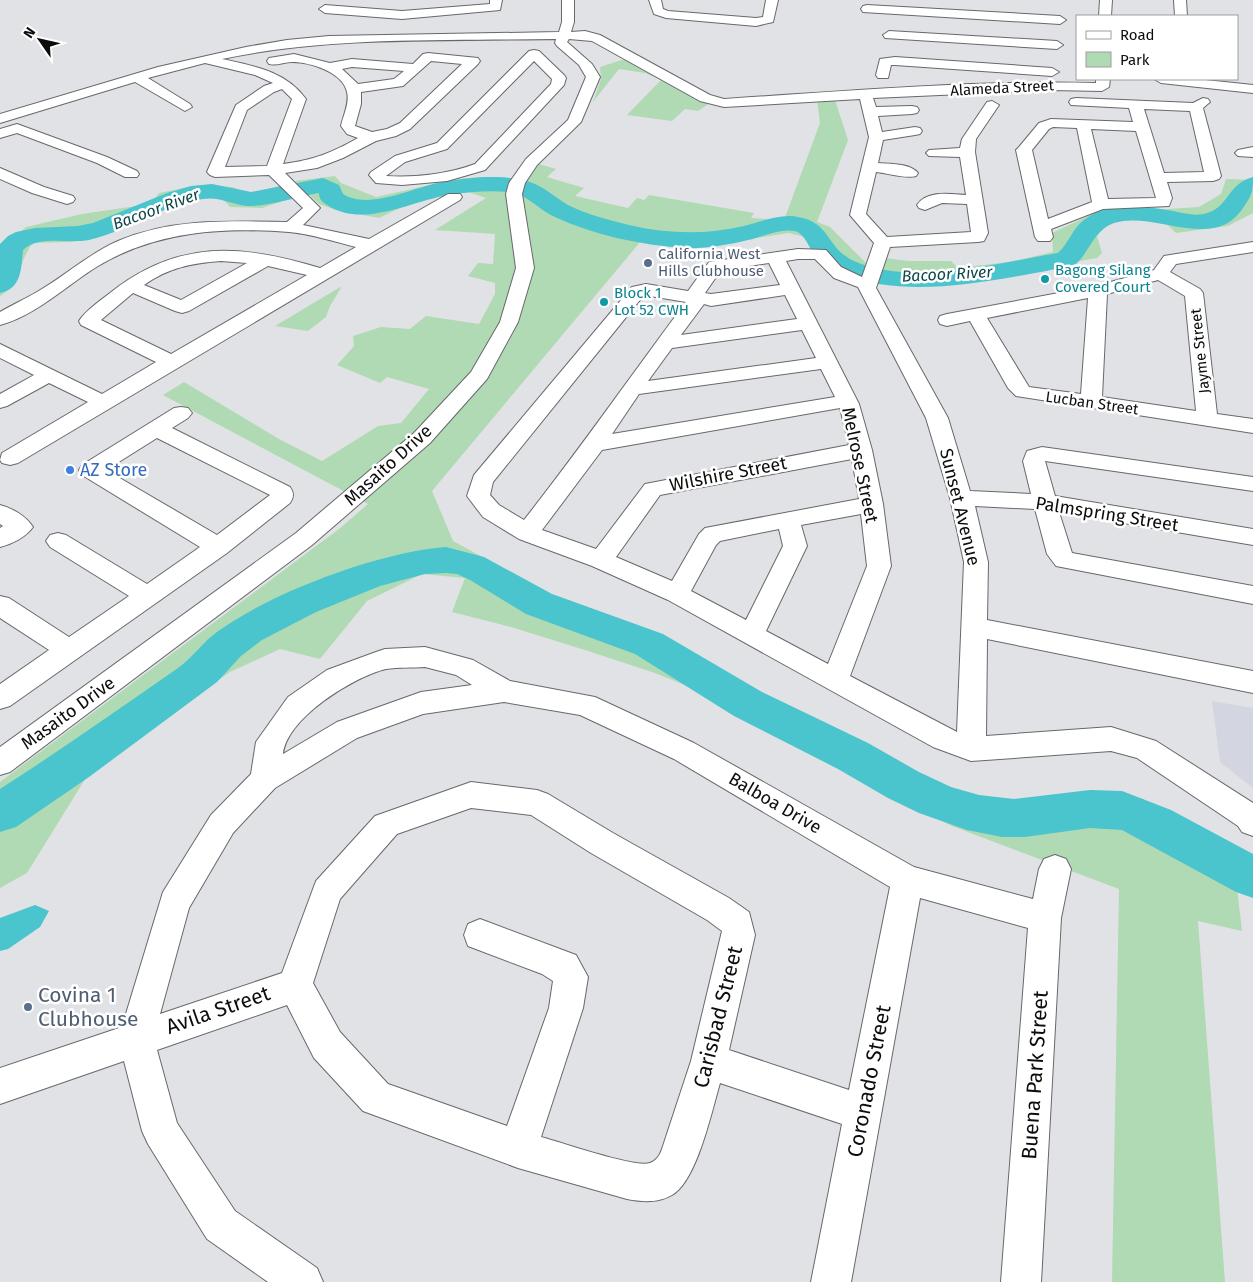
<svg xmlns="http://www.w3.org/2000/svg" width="1253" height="1282" viewBox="0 0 1253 1282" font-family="'Fira Sans',sans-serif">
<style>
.built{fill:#d3d6e0}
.green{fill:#b0dab3}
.water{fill:#4ac4cd}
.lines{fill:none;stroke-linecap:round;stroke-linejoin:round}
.river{fill:#4ac4cd;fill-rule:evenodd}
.minor-casing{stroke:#67686b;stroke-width:2}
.minor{fill:#fff;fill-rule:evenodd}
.service-dot{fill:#5c6f8a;stroke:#fff;stroke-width:2}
.culture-dot{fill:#0f9aa8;stroke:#fff;stroke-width:2}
.shop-dot{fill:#3f7fe0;stroke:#fff;stroke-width:2}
.labels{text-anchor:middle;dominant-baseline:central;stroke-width:5;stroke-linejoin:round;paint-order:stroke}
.far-street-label{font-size:15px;fill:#0c0c0d;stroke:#fff}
.far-service-label{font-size:15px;fill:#4e5e75;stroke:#fff;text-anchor:start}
.far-culture-label{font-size:15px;fill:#0d838f;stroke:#fff;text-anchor:start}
.far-water-label{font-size:16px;font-style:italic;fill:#0e4649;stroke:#fff}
.street-label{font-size:18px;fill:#0c0c0d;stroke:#fff}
.shop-label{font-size:18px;fill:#366cbe;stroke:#fff;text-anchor:start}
.near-service-label{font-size:21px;fill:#4e5e75;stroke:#fff;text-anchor:start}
.near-street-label{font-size:21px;fill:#0c0c0d;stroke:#fff}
</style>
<rect width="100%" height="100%" fill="#e1e2e5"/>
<path class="built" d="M1212 701 1253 708V788L1220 762Z"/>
<path class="green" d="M628 58 710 103 698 111 685 109 672 121 627 115 661 80 645 73 619 69 593 102 601 79 600 67Z
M817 100H835L848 140 817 222 830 227 866 263 862 277 832 265 810 238 788 233 695 248H683L641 241 432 491 453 541 549 593 634 624 656 635 778 708 851 742 932 787 981 800 1117 796 1141 798 1232 846 1242 931 1198 921 1225 1282H1112L1119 889 952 826 899 800 709 695 655 673 588 651 511 627 452 612 465 578 422 574 367 601 320 659 280 649 230 672 171 713 87 776 27 873 0 888V782L339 529 368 504 163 395 184 382 279 439 322 461 378 426 401 423 429 389 387 377 380 383 337 365 354 346 353 336 381 327 410 329 426 316 479 324 495 294V283L468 276 478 263 493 264 495 234 435 230 486 198 468 192 417 200 379 218 336 210 319 204 295 181 335 176 341 183 376 197 457 179 480 177 525 181 539 164 556 169 547 177 584 188 575 196 628 208 637 198 644 200 649 195 754 213 751 218 784 220 820 123Z
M1226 179 1253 180V213L1228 226 1176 233 1158 216C1135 217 1112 216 1097 236L1102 253 1097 258 1001 275 928 284 876 280 884 258 909 261H951L958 268 1009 262 1053 252 1052 233 1103 209H1168L1199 207 1221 194Z
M200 185 232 187 251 193 279 186 293 198 262 208 230 207 220 196 198 197 157 211 137 221 71 242 32 243C29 249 25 255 23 261 16 279 20 284 0 296V250L26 227 82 214 143 205 154 200 159 193Z
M342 286 330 306 326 317 308 331 275 326Z"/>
<path class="water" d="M35 905 49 911 40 927 8 949 0 951V918Z"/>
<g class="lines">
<path class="river" d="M484 177C502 177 523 177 539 186 549 191 558 199 568 205 586 214 608 220 629 225 668 234 705 235 744 226 760 222 776 215 792 216 832 220 824 247 854 261 913 287 997 263 1058 253 1069 243 1072 229 1084 220 1107 201 1145 206 1173 211 1183 213 1196 217 1207 213 1229 207 1227 184 1253 177 1253 192 1252 195 1243 208 1213 253 1155 210 1114 223 1094 230 1090 251 1076 264 1055 270 1034 273 1013 277 953 287 895 295 838 273 829 269 821 263 815 256 809 248 805 234 795 231 780 228 762 237 748 240 727 245 705 249 684 248 640 245 594 235 555 217 539 210 527 194 509 192 489 190 468 192 449 195 410 201 364 229 327 205 322 202 319 199 319 193 301 196 265 207 248 206 233 205 219 196 203 199 163 204 129 231 89 240 69 244 39 235 23 250 21 269 22 288 0 293V244L8 236 16 232 35 228 78 226 93 223 167 193 191 186 212 184 251 192 323 178 339 185 343 194C368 210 411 189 437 183 453 180 468 178 484 177Z
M446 547 484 557 552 594 663 634 762 692 868 743 919 772 951 787 979 795 1014 799 1090 790 1122 791 1171 810 1253 854V898L1236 892 1122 830 1090 828 1025 837H1002L967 830 919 813 888 798 838 769 734 716 635 654 526 614 470 580 457 574 446 573 425 574 380 586 316 612 262 640 241 656 217 682 89 777 16 827 0 832V789C61 750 119 709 178 668 193 657 203 642 217 632 272 592 379 552 446 547Z"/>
<g class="minor-casing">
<path id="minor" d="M490 0H502L500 10 402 19 325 13 319 9 325 5 402 11 490 4Z
M562 0H574V22L571 32 585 31 600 35 710 95 724 99C848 91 972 80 1096 83V79H1110L1109 87 1102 91 1051 90 873 98 876 107 912 106 917 107 919 110 917 113 912 114 878 116 882 132 915 127 920 128 922 131 920 134 915 135 883 140 878 163C889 164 910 163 918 173L916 176C906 179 887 173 876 172L866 214 887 237 971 232 967 204 942 203 925 210 919 208 917 205C927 190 950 194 966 195L960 157 929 156 926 153 929 150 960 148 962 139 987 102 992 101 999 105 976 139 975 152 988 233 984 241 978 242 890 247 876 288 948 418 970 491 1031 494 1023 461 1027 451 1042 447 1253 477V491L1045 461 1055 496 1253 529V545L1059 512 1072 553 1253 586V604L1056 566 1047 554 1035 509 975 506 988 562 987 620 1253 671V693L987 639 986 736 1111 727 1156 741 1253 803V836L1242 832 1238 826 1137 758 1111 751 971 761 933 747 668 600 592 566 519 539 483 517 467 496 474 475 632 287 646 284 688 291 709 262 798 249 826 250 841 267 862 277 874 243 850 215 869 137 860 99 724 107 700 101 592 41 569 39 567 42 592 64 600 77 581 122 537 165 525 183 522 194 534 268 518 322 487 379 430 443 312 545 10 772 0 775V747L296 533 414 433 471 372 500 322 516 268 506 194 509 183 526 159 568 120 586 77 579 65 557 46 555 43 556 39C445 41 331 36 222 59 254 66 286 71 306 99L283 164C314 160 331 153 358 138L347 134 341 126C343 116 350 103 347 92 343 72 310 62 292 62 284 62 277 66 269 64L267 61 269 58 294 54 330 63 352 59 413 64 423 54 428 53 478 58 480 61 478 64 410 129 396 136 376 141 343 158 317 168 285 173 320 208 303 225 369 239 448 194H460L462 197 460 200 18 463 10 465 2 463 0 460 2 453 88 402 49 383 7 406 0 408V394L34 375 0 358V344L102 394 156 362 81 325 79 321C86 310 100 301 110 293 178 239 241 244 320 268L356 247C335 242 312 234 289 232 223 227 156 231 98 266 67 285 35 316 0 325V312C12 305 25 299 37 292 65 276 88 254 118 241 172 218 230 221 287 222L303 208 269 175 215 177 210 175 207 172 236 105 264 86 273 83 255 75 205 63 148 78 190 104 192 107 185 111 135 82 0 123V114L158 67 246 47 287 40 329 36 559 32 562 22ZM431 61 462 64 400 123 387 129 372 132 355 126 361 104V92L403 86ZM352 67 404 71 394 79 358 84 342 69ZM282 89 292 99 267 166 225 167 247 110 274 92ZM798 259H815L834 278 858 287 926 418 950 498 964 562 957 732 850 676 891 566 883 504 872 450 859 404 786 261ZM221 261 247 263 181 300 144 285C168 268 192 263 221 261ZM769 263 780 285 711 294 705 293 721 270ZM268 266 307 275 171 354 101 320 133 293 175 311 182 313 189 311ZM644 295 686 302C632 374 580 449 524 520L499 505 490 495 493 482ZM785 295 797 319 681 335 704 304 711 306ZM802 330 816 358 648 381 672 348ZM821 369 835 397 612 434 639 394ZM840 408 849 445 645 484 596 549 542 530 602 450ZM852 459 859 499 705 528 699 534 672 581 616 557 660 495ZM861 514 867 566 828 664 766 631 807 546 801 525ZM779 529 783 546 746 620 691 591 716 545 720 541Z
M649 0H661L663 9 668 11 756 18 763 17 766 0H778L773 22 756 26 666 18 654 14Z
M1100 0H1112L1111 16H1099Z
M1174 0H1186L1187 16H1175Z
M867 5 1060 16 1066 20 1060 24 863 12 861 9 863 6Z
M889 31 1057 41 1063 45 1057 49 885 38 883 35Z
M534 50 539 51 564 75 566 78 564 85 485 170 447 181 402 185 376 183 369 175 371 172 395 156 437 143 529 51ZM534 61 552 79 551 84 475 164C449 174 414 178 386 176L405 162 447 149Z
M895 57 1052 68 1059 72 1052 76 895 65H891L888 78H878L876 75 880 59Z
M1154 79H1196L1253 85V93L1161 83Z
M1076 98 1193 103 1203 98 1208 99 1210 102 1203 108 1221 176 1219 179 1213 181 1167 182 1172 198 1169 206 1103 209 1051 229 1053 237 1050 241H1038L1035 237 1016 150 1019 147 1039 123 1051 119 1133 122 1129 108 1071 105 1069 102 1071 99ZM1144 109 1190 111 1204 172 1164 173ZM1053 127 1077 128 1092 202 1048 219 1032 150 1049 129ZM1091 129 1136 131 1156 198 1108 199Z
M17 124 107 157 137 171 139 174 137 177H125L97 163 17 133 0 138V129Z
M1253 147V157L1238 156 1235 153 1238 150Z
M0 168 44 187 73 196 75 199 73 202 67 204 32 193 0 179Z
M1253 242V252L1176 264 1170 272 1200 289 1203 293 1217 414 1253 419V433L1016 396 1008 388 970 321 947 326 940 324 938 320 940 316 947 314 1096 286 1154 270 1164 256 1170 255ZM1158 280 1185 296 1196 411 1102 397 1107 294ZM1088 298 1081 394 1029 387 987 318Z
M181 407 188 408 192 413 188 418 172 428 290 487C294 493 294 497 290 503L227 553 10 706 0 709V684L49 650 0 618V596L9 598 69 637 129 596 50 547 46 541 50 535 58 533 66 535 147 584 200 547 82 475 79 470 82 465 174 408ZM157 438 270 495 217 535 106 470Z
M0 505C12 508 26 516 33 527 26 537 12 544 0 547V528L3 526 0 524Z
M425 647 473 660 510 681 595 697 694 743 914 867 1033 899 1039 869 1044 859 1055 855 1066 859 1071 869 1061 918 1041 1282H1001L1028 928 920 898 851 1282H811L842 1124 720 1083C712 1110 697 1181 672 1195 658 1203 643 1202 627 1199L518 1168 363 1111 314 1058 287 1005 157 1050 177 1123 235 1211 317 1268 323 1282H268L207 1239 148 1144 142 1131 124 1061 0 1104V1068L122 1027 163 892 211 815 251 774 256 742 288 697 327 670 376 652 385 649ZM425 667 456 675 472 685 421 692 337 722 283 754C287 718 353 677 386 669 398 667 413 668 425 667ZM504 702 580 715 674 759 890 887 849 1090 729 1050 755 935 749 912 729 898 613 833 548 794 537 790 471 782 375 816 316 881 282 973 160 1014 189 908 233 833 275 788 357 738 423 714ZM471 808 531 815 591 853 707 920 722 931 691 1061 662 1149C660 1155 656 1161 650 1163 634 1168 561 1142 541 1137L583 1008 588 977 576 955 480 919 468 924 464 935 468 946 542 974 553 981 549 1008 507 1126 388 1084 340 1032 313 983 340 899 397 834Z"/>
</g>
<use href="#minor" class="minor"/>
</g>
<g class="service-dot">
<circle cx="648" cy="263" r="5"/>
<circle cx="28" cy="1007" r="5"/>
</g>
<g class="culture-dot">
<circle cx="1045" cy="279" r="5"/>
<circle cx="604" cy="302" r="5"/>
</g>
<circle class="shop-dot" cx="70" cy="470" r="5"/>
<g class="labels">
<g class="far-street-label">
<text transform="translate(1002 88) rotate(-3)">Alameda Street</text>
<text transform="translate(1200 351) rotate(-96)">Jayme Street</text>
<text transform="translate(1092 403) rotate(8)">Lucban Street</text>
</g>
<g class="far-service-label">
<text x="658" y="254">California West<tspan x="658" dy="17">Hills Clubhouse</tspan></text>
</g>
<g class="far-culture-label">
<text x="1055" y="270">Bagong Silang<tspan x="1055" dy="17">Covered Court</tspan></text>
<text x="614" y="293">Block 1<tspan x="614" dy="17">Lot 52 CWH</tspan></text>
</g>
<g class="far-water-label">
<text transform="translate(156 209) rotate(-20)">Bacoor River</text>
<text transform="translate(947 274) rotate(-3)">Bacoor River</text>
</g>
<g class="street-label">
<text transform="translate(388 465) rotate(-42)">Masaito Drive</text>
<text transform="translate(860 465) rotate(78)">Melrose Street</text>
<text transform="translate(728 474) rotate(-11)">Wilshire Street</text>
<text transform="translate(960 507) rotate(76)">Sunset Avenue</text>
<text transform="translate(1107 514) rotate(9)">Palmspring Street</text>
<text transform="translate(68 713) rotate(-36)">Masaito Drive</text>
<text transform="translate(775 803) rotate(30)">Balboa Drive</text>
</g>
<g class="shop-label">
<text x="80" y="470">AZ Store</text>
</g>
<g class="near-service-label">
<text x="38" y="995">Covina 1<tspan x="38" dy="24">Clubhouse</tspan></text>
</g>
<g class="near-street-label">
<text transform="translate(218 1010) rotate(-19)">Avila Street</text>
<text transform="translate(718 1017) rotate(-76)">Carisbad Street</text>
<text transform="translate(1035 1075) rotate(-86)">Buena Park Street</text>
<text transform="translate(869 1081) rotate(-79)">Coronado Street</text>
</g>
</g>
<rect x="1076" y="15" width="162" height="65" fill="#ffffff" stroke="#9e9e9e"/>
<rect x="1086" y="31" width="25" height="8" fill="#ffffff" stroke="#9e9e9e"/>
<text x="1120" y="40" font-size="15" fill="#0c0c0d">Road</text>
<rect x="1086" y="52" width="25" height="15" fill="#b0dab3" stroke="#9e9e9e"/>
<text x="1120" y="65" font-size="15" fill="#0c0c0d">Park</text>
<g transform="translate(40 40) rotate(304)" stroke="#ffffff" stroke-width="4" paint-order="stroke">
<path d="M0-4L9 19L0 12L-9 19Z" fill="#0c0c0d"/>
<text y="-8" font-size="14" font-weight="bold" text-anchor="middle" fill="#0c0c0d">N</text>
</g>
</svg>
